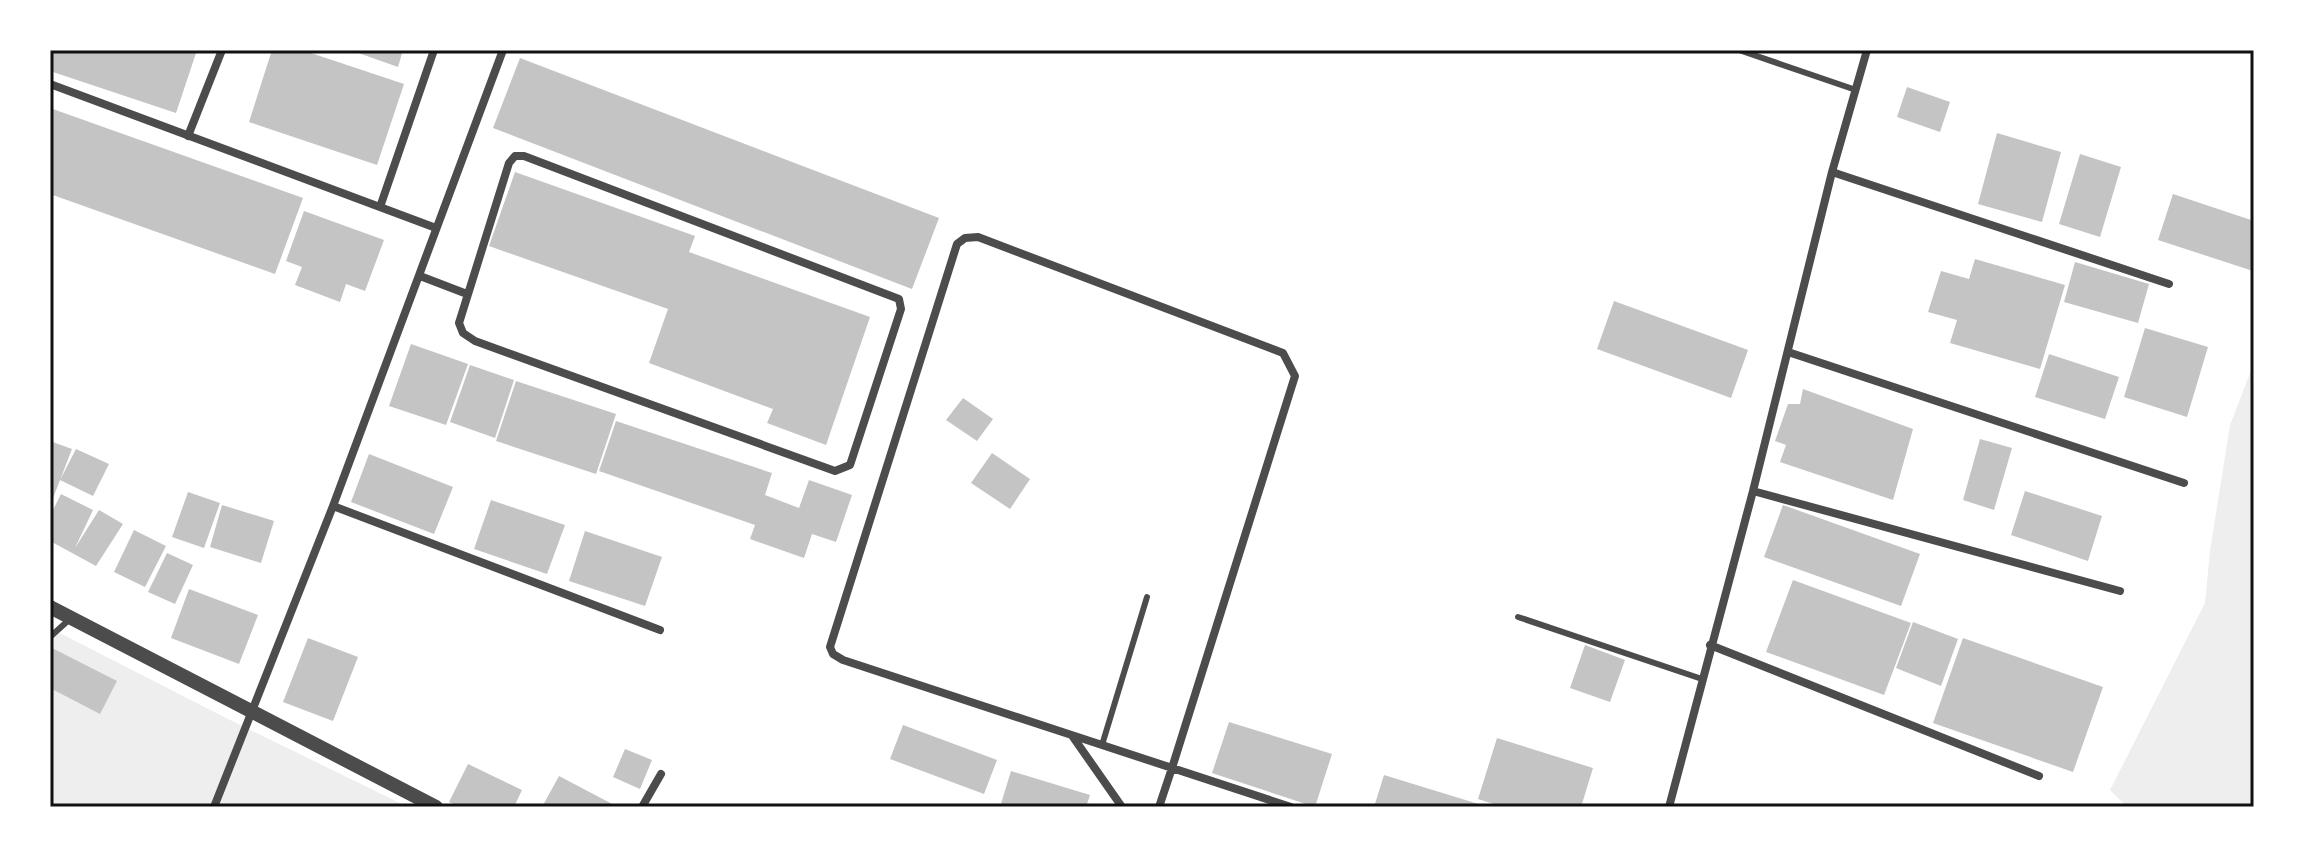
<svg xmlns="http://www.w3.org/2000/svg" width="2304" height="857" viewBox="0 0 2304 857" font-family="'IBM Plex Sans',sans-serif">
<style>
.green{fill:#eee}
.building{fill:#c4c4c4}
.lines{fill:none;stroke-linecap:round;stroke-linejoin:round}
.service{stroke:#4c4c4c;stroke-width:6}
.minor{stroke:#4c4c4c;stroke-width:8}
.tertiary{stroke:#4c4c4c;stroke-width:14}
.neatline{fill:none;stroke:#111;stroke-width:3}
</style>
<rect width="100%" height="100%" fill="#fff"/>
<path class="green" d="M2254 363V807H2127L2110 790 2205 603 2210 551 2230 425Z
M50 628 224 717 408 807H50Z"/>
<path class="building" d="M50 50H197L176 113 50 71Z
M272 50H302L404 84 377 165 249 122Z
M350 50H403L398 67Z
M520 58 939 218 912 289 493 128Z
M1907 87 1950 102 1940 132 1897 117Z
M50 108 303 198 275 274 50 194Z
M1997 133 2061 152 2042 222 1978 204Z
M2080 154 2121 167 2100 237 2059 224Z
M515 172 695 236 689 252 870 317 826 445 767 423 773 409 649 363 668 309 489 246Z
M2173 194 2254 221 2253 271 2158 240Z
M304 211 384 240 365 291 346 284 340 302 295 285 302 267 286 261Z
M1975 259 2065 285 2040 369 1950 343 1957 320 1928 312 1941 271 1969 279Z
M2075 262 2149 284 2138 323 2064 302Z
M1614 301 1748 350 1731 398 1597 349Z
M2145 328 2208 347 2187 417 2124 397Z
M411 344 468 364 446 425 389 406Z
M2049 354 2119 377 2105 419 2035 397Z
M470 365 514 380 495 438 450 422Z
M516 381 616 414 596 474 496 441Z
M1803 389 1913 429 1893 500 1780 462 1786 445 1775 441 1788 404H1800Z
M963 398 993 419 977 441 946 420Z
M616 421 772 473 765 495 799 508 809 480 852 495 836 542 812 534 804 558 750 539 755 525 599 471Z
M1980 439 2012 448 1994 510 1963 500Z
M50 441 72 449 50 506Z
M76 449 109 464 93 496 60 480Z
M992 453 1030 479 1010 509 971 483Z
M369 454 453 487 434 534 351 502Z
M2025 491 2102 516 2088 561 2011 535Z
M188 492 220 503 204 548 172 537Z
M61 494 93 510 75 548 99 510 123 524 96 566 50 541V516Z
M491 500 565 525 547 574 474 549Z
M222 505 274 521 261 563 210 547Z
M1783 505 1920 554 1901 606 1764 557Z
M134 530 166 546 145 587 114 572Z
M585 531 662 557 645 606 569 581Z
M167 553 193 565 175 604 148 592Z
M1793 580 1911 623 1884 695 1766 652Z
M189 589 258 615 239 664 171 638Z
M1913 622 1958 639 1941 686 1896 668Z
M308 638 358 657 333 721 283 702Z
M1963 638 2103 687 2073 772 1933 723Z
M1585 645 1625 660 1610 702 1570 688Z
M50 647 117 681 100 714 50 688Z
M1229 722 1332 754 1315 807 1212 773Z
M903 725 997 760 984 794 890 759Z
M1497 738 1593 768 1581 807H1503L1478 799Z
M625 749 652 760 640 789 613 777Z
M468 764 522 790 514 807H459L449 802Z
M1011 771 1090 795 1086 807H1000Z
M1384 775 1485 806V807H1374Z
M559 776 618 807H542Z"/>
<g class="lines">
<path class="service" d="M1739 50 1856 90
M1518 617 1702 679
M50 637 71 618
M1102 745 1147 597"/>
<path class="minor" d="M50 84 436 228
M188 136 222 50
M515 156H524L899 299 901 309 850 465 835 471 475 341 463 333 459 323 509 163Z
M1832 172 2169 284
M380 207 434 50
M420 276 467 294
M1788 352 2184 483
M1753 491 2120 591
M333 506 660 630
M1710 645 2039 776
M1073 737 1122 807
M214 807 333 506 503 50
M642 807 661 774
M1159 807 1172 768 1295 376 1283 353 978 237 965 238 957 244 830 647 833 654 843 660C992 709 1142 758 1291 807
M1669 807 1753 491 1832 172 1867 50"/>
<path class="tertiary" d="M50 607 436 807"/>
</g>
<rect width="2304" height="857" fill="none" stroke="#ffffff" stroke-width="104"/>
<rect x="52" y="52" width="2200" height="753" class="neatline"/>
</svg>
